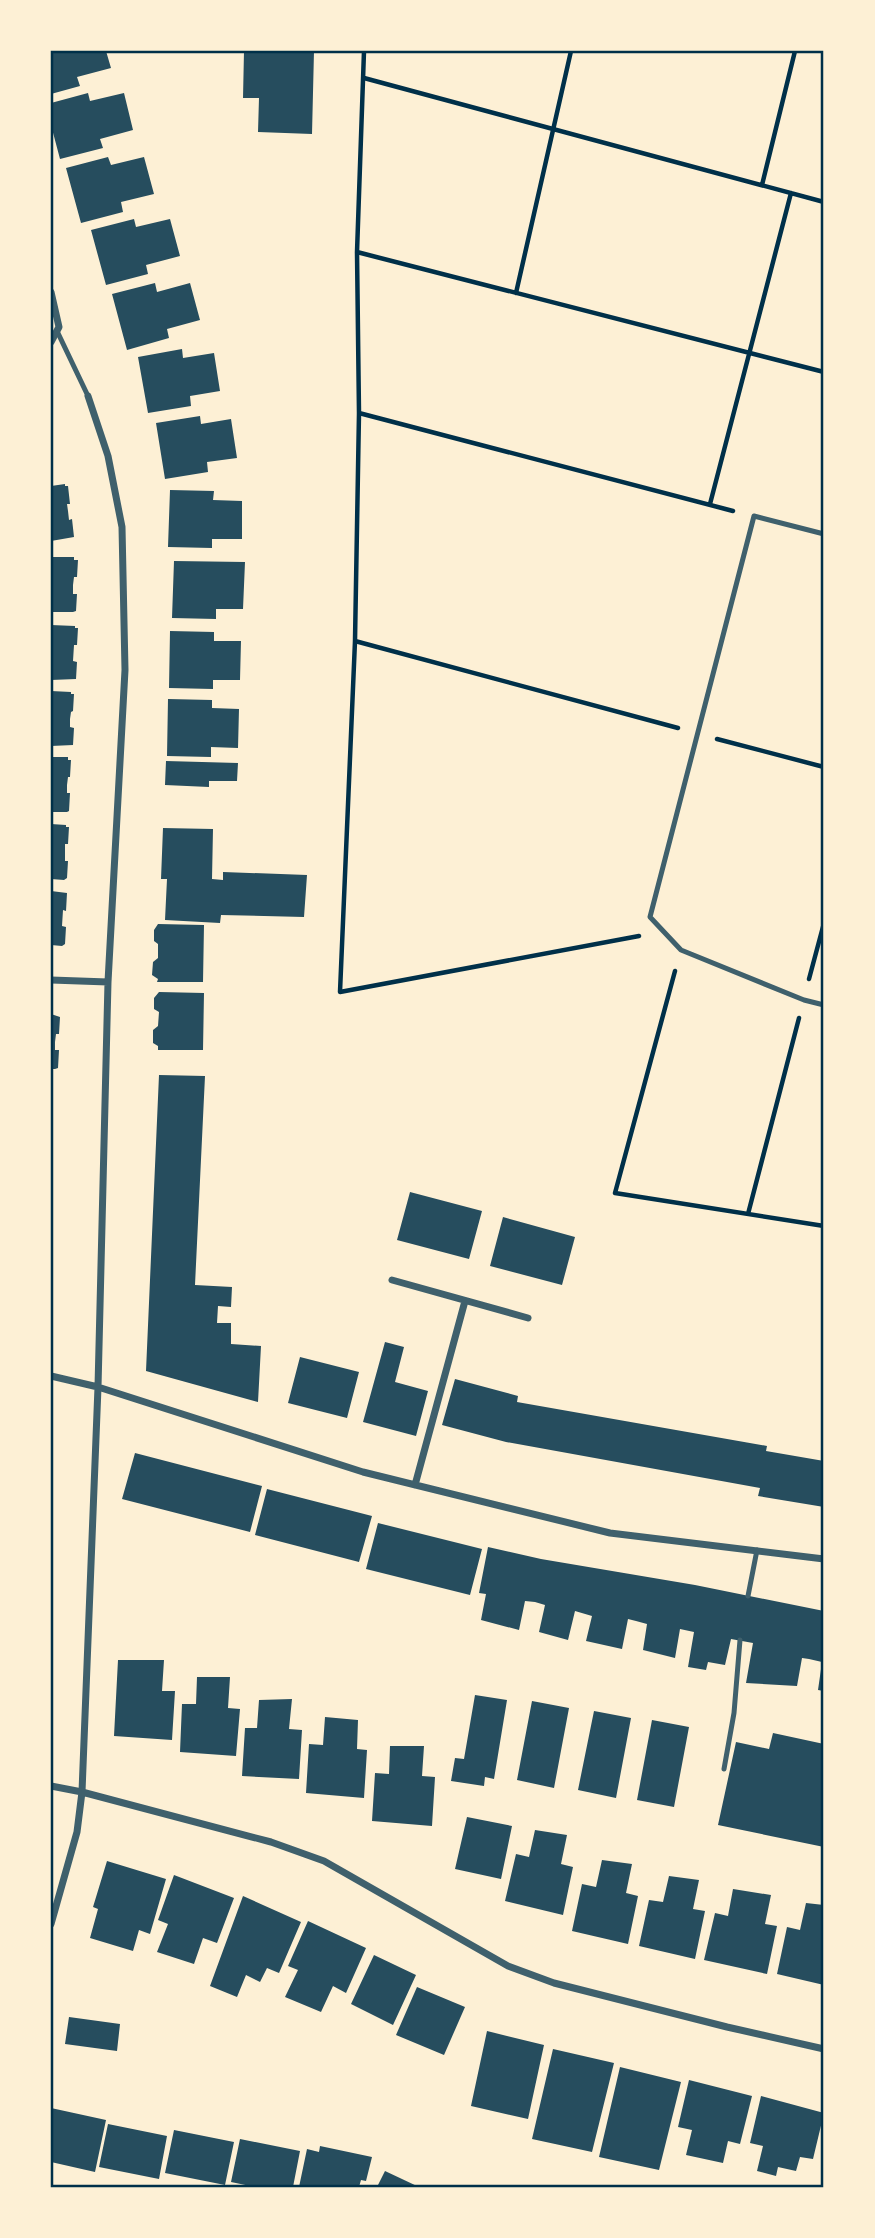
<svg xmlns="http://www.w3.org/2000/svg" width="875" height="2238" viewBox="0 0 875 2238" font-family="Mulish,sans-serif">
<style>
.building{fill:#264d5e}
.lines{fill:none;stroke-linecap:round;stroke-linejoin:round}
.path{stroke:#003049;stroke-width:4.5}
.service{stroke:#3f606c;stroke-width:5}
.minor{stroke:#3f606c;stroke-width:7}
.neatline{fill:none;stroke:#003049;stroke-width:2.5}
</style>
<rect width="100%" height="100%" fill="#fdf0d5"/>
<path class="building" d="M51 51H106L111 68 77 77 80 86 51 94Z
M244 51H314L312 134 258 132 259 98H243Z
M88 93 90 101 124 93 133 130 100 139 103 148 60 159 51 125V103Z
M108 157 111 165 144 157 154 194 121 202 123 212 81 223 66 168Z
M134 219 136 227 170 219 180 256 146 265 148 274 106 285 91 230Z
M155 283 157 292 190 283 200 320 167 329 169 338 127 350 112 294Z
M182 349 183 358 214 353 220 391 190 396 191 406 148 413 138 357Z
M200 416 201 424 231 419 237 458 207 462 208 472 165 479 156 423Z
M65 484V486H68L70 504H67L68 511 69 520 72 519 74 537 51 541V486Z
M170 490 214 491 213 500 242 501V539H212V548L168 547Z
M51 557H74V560H78L77 577H74L73 585V594H77L76 611 73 612H51Z
M174 561 245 562 243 609H216V619L172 618Z
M51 625 75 626V628H78L77 645H74L73 661 77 662 76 679 51 680Z
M170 631 214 632V641H241L240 680H213V689L169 688Z
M51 691 71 692V694H74L73 711 71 712 70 719V727L74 728 73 745 51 746Z
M168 699 212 700V708L239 709 238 748 211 747V757L167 756Z
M51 757H68V760H71L70 777H68L67 785V793H70L69 811 67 812H51Z
M166 761 238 763 237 781H209V787L165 785Z
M51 824 66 825V827H69L68 844H65V861H68L67 878 64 880 51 879Z
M163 828 213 829 212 879 223 880V872L307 875 304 917 221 915 220 923 165 920 167 879H161Z
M51 891 67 893 66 911 63 910 62 926 66 927 65 944 62 946 51 945Z
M158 924 204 925 203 982H157L158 979 152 975 153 962 158 958V944L154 941V930Z
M159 992 204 993 203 1050H158V1046L153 1043V1030L158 1026 159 1012 154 1009V998Z
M51 1014 60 1017 59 1034H56L55 1042V1050H59L58 1068 55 1069H51Z
M159 1075 205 1076 195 1285 232 1287 231 1307 218 1306 217 1323H231V1344L261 1346 258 1402 146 1371Z
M410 1192 482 1211 469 1259 397 1240Z
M503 1217 575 1237 562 1285 490 1266Z
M385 1342 404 1347 395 1382 428 1391 416 1436 363 1422Z
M300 1357 359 1372 347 1418 288 1403Z
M455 1379 518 1396 517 1402 767 1446 766 1451 824 1461V1507L758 1496 760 1488 506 1442 442 1425Z
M135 1453 262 1486 250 1532 122 1499Z
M267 1489 372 1516 359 1562 255 1535Z
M378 1523 482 1549 470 1595 366 1569Z
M488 1547 541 1559 695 1585 824 1611V1691L818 1690 822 1662 809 1659 802 1658 797 1686 746 1683 753 1643 731 1639 725 1665 708 1662 706 1670 688 1667 694 1632 680 1629 675 1658 643 1650 647 1624 636 1621 628 1619 622 1649 586 1641 592 1616 575 1611 568 1640 539 1632 545 1605 535 1602 525 1601 519 1630 481 1620 486 1594 479 1593Z
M118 1660H164L162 1691H175L172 1740 114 1736Z
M197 1677H230L228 1708 240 1709 236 1756 180 1752 182 1704H196Z
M475 1695 507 1700 494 1779 485 1777 484 1786 451 1781 455 1758 464 1759Z
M292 1699 289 1729 302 1730 299 1779 242 1776 245 1728H257L259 1700Z
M532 1701 569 1708 554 1788 517 1780Z
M594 1711 631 1718 616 1798 578 1790Z
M325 1717 358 1720 357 1749 367 1750 364 1798 306 1793 309 1744 323 1745Z
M652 1720 689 1727 674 1807 637 1800Z
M773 1733 824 1744V1847L718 1825 736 1742 769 1749Z
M390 1746H424L422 1776 435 1777 432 1826 372 1821 375 1773 389 1774Z
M467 1817 512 1826 501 1879 455 1869Z
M535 1830 567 1835 561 1864 573 1867 563 1915 505 1901 516 1854 529 1857Z
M602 1860 632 1864 626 1893 638 1896 628 1944 572 1931 582 1884 596 1887Z
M107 1861 166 1879 150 1934 139 1930 133 1951 90 1938 98 1909 93 1907Z
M174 1875 234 1898 217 1943 203 1938 194 1964 157 1952 168 1924 158 1920Z
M669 1876 699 1880 693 1909 705 1911 695 1959 639 1946 649 1900 663 1902Z
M733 1889 771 1895 765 1924 777 1926 767 1974 704 1960 715 1913 728 1916Z
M243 1896 301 1922 279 1973 267 1968 260 1982 246 1975 237 1997 210 1986Z
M806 1903 824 1905V1985L777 1974 787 1927 800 1930Z
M308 1921 366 1948 346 1993 333 1986 321 2012 285 1997 298 1970 288 1966Z
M374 1955 416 1975 393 2025 351 2004Z
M417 1987 465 2007 444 2055 396 2035Z
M69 2017 120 2024 117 2051 65 2044Z
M487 2031 544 2045 528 2119 471 2106Z
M553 2049 614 2063 592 2152 532 2139Z
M620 2067 681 2082 659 2170 599 2157Z
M689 2080 752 2096 740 2144 728 2141 723 2163 686 2155 692 2130 678 2127Z
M761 2096 824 2113 813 2159 800 2157 796 2171 778 2167 776 2176 757 2171 763 2146 750 2143Z
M51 2108 106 2120 95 2172 51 2162Z
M108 2124 167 2136 159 2179 99 2167Z
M174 2130 234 2142 225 2185 165 2173Z
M240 2139 300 2151 293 2187H255L231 2182Z
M320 2146 372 2157 366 2181 361 2180 359 2187H299L307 2149 319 2152Z
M385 2171 419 2187H377Z"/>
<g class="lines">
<path class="path" d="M364 51 357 252 359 413 355 641 340 992 639 936
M364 78 824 202
M762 185 795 51
M357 252 824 372
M516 293 571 51
M359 413 733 511
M710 504 791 193
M355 641 678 728
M717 739 824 767
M675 971 615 1193 824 1226
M809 979 824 923
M748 1214 799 1018"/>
<path class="service" d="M57 331 88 396
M824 534 754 516 650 917 681 950 804 1000 824 1005
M748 1596 757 1550
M724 1769 734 1713 740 1640"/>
<path class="minor" d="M51 292 59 327 51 342
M51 980 108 982
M392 1280 528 1318
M51 1376 98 1387 363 1472 610 1533 824 1559
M415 1485 465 1301
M51 1786 82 1792 271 1842 324 1861 508 1966 554 1983 727 2027 824 2049
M51 1924 77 1832 82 1792 98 1387 108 982 125 670 122 527 108 456 88 396"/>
</g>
<rect width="875" height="2238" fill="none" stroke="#fdf0d5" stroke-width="105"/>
<rect x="52" y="52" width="770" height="2134" class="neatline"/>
</svg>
